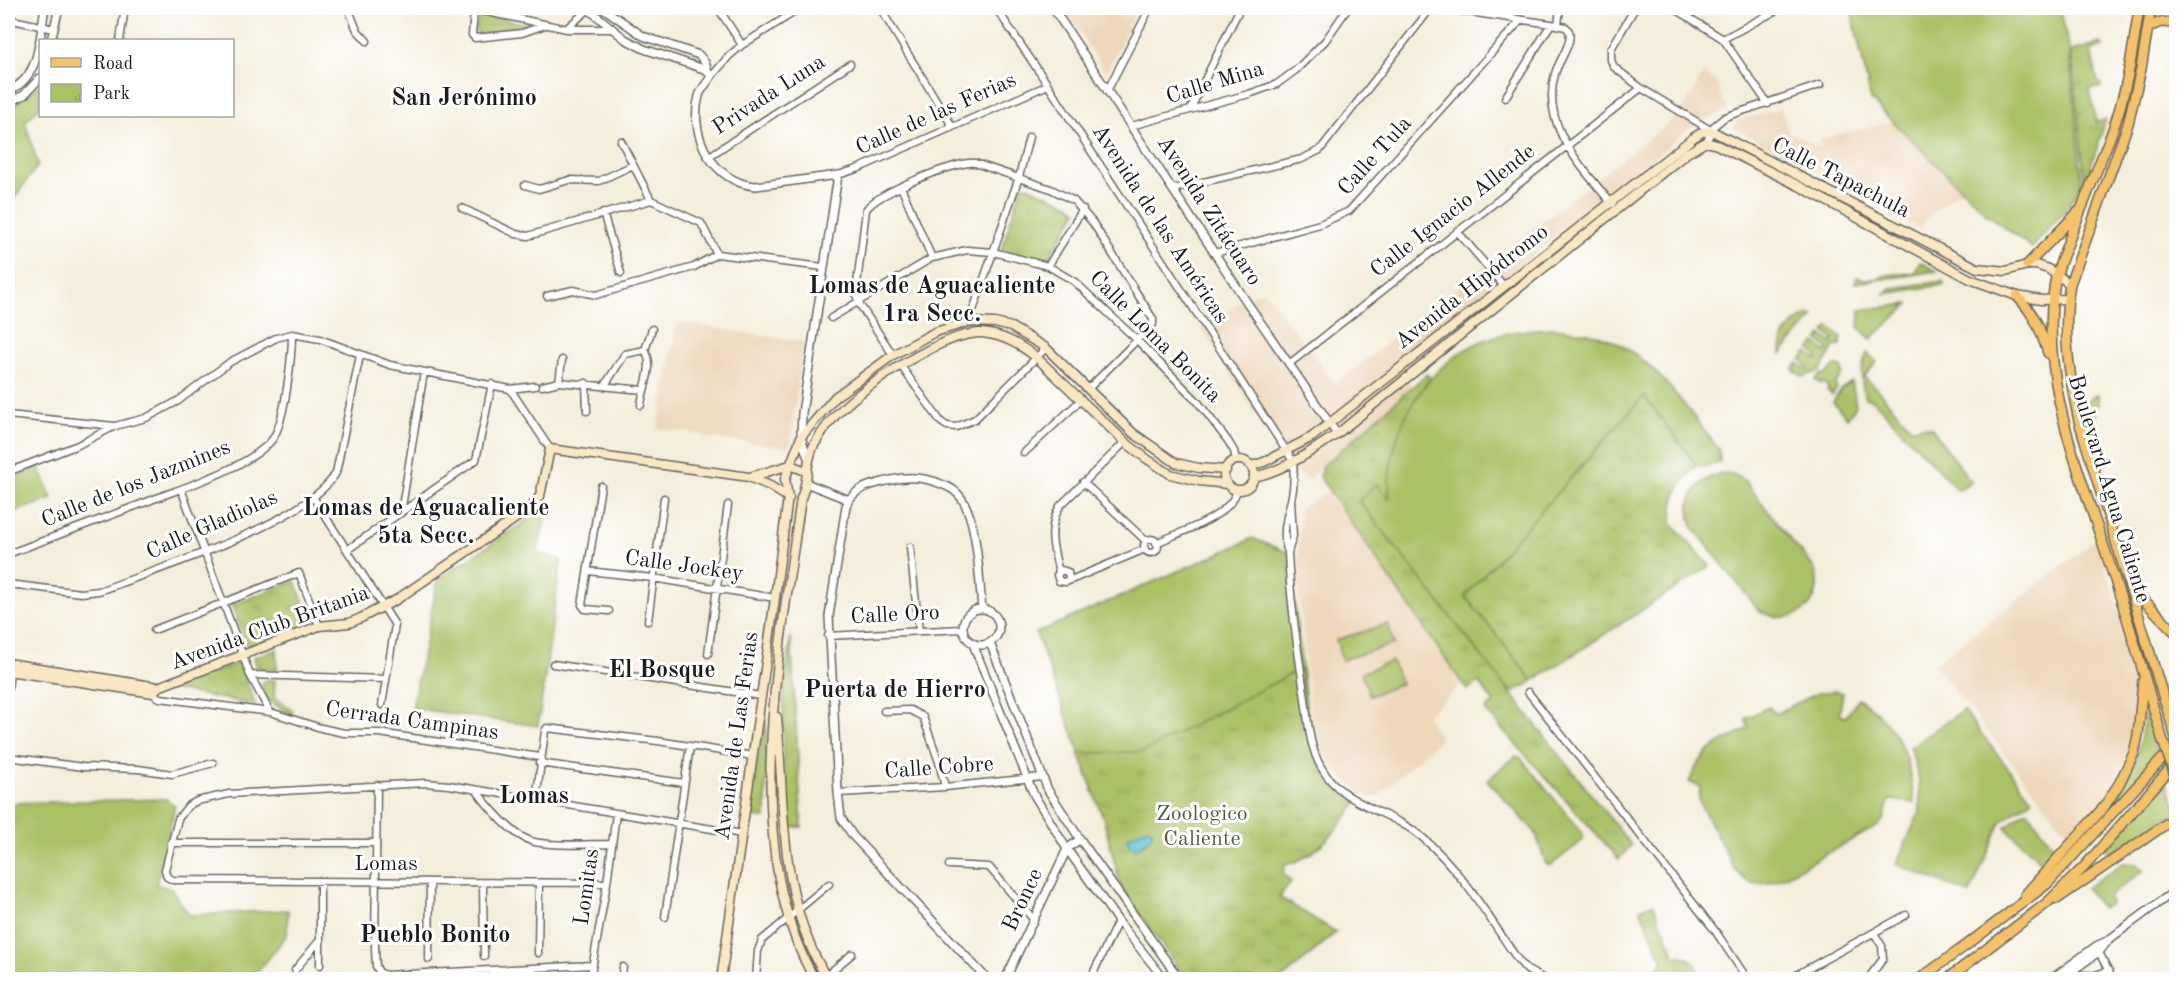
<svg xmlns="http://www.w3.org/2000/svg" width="2184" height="987" viewBox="0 0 2184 987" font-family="'Old Standard TT',serif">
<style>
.built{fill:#eed7bb}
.green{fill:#aac166;stroke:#636e41;stroke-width:1.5}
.park{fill:url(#park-tufts);stroke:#636e41;stroke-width:1.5}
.water{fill:url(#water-ripples);stroke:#396e76;stroke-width:1.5}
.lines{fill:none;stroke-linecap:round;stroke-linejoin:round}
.minor-casing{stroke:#68665f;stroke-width:9}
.tertiary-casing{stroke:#68665f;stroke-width:10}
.secondary-casing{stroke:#68665f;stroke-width:11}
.primary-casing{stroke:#68665f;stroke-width:12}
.minor{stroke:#fff;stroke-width:6}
.tertiary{stroke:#fff;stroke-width:7}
.secondary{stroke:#fae7c3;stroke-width:8}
.primary{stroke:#f3c26a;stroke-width:9}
.primary-bridge-casing{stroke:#68665f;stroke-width:12;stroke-linecap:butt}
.primary-bridge{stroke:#f3c26a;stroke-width:9}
.labels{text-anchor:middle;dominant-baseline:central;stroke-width:6;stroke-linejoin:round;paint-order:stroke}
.street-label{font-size:22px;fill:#1c1c1c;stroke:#fff}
.park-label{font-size:22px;fill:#555e3a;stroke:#fff}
.neighbourhood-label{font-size:24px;font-weight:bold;fill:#1c1c1c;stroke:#fff}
</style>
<defs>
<pattern id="park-tufts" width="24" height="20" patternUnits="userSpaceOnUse" patternTransform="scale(1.5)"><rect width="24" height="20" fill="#aac166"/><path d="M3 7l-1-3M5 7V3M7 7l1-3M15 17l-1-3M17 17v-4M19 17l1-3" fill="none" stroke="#92a558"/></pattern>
<pattern id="water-ripples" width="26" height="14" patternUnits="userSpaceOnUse" patternTransform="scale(1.5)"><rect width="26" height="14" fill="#56c1d0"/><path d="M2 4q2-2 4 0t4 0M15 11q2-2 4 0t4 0" fill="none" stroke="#4aa5b2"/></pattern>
</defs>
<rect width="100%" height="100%" fill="#fff"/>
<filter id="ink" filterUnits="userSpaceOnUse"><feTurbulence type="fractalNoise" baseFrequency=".0167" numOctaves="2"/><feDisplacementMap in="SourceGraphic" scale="12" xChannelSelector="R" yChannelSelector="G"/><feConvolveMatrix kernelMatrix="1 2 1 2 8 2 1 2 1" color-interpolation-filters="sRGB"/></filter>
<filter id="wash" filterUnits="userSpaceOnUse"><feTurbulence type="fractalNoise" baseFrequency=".008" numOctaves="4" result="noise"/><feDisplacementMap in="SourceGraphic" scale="24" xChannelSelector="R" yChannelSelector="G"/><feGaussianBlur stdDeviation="1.35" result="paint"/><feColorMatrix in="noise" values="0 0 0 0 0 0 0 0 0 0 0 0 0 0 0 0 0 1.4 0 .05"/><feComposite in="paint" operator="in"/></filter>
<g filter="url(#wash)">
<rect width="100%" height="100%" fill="#f4eedc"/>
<path class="built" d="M1064 8H1138L1106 73Z
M1704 73 1715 81 1728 110 1691 127 1397 366 1413 387 1308 479 1290 467 1201 328 1252 294 1265 292 1335 384 1676 117 1685 106Z
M1781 109 1789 133 1821 147 1820 139 1894 121 1962 189 1926 219 1920 228 1734 128 1737 121Z
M677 322 804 342 789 447 707 438 706 436 658 428Z
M1328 491 1463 683 1427 715 1440 739 1377 797 1362 795 1335 771 1319 747 1311 718 1298 588 1300 509Z
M2097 539 2132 652 2141 702 2135 740 2128 746 2131 750 2113 791 2101 801 2104 803 2067 833 1934 664Z"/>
<path class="green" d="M1851 8H2060L2069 47 2082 183 2067 208 2032 248 1988 215 1871 100Z
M40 84V107L25 122 38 165 8 207V173L14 151 8 134V107L13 106Z
M1920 262 1937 271 1855 283 1857 277C1873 283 1879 276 1893 274 1899 273 1908 274 1914 274Z
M1943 281 1944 285 1883 294 1892 288Z
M1909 304 1871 339 1859 328 1860 310Z
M1806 316H1814L1781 354C1780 335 1790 325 1806 316Z
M1829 326 1841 337V345L1834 347 1820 371 1803 377 1793 369 1798 363 1808 371 1809 368 1801 360 1807 352 1817 360 1818 357 1810 350 1815 343 1826 352 1828 349 1818 340 1822 335 1832 343 1834 340 1825 332Z
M1555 328C1573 331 1592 332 1609 339 1657 360 1687 410 1719 449L1720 463 1702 467 1697 465 1644 396 1465 596 1533 681 1514 692 1505 687 1359 501 1376 484 1388 498C1386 428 1427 358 1496 336 1515 330 1535 329 1555 328Z
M1867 353 1877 362 1864 377 1875 387 1912 429 1921 426 1931 427 1971 482 1957 490 1872 399 1865 398C1861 381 1860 370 1867 353Z
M1835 366 1841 367 1843 373 1835 385 1837 388 1832 395 1827 390 1829 388 1822 382 1821 384 1815 380 1821 374 1824 376Z
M1852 382 1856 406 1847 418 1833 402 1841 389Z
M2098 394 2099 405 2095 406 2097 413 2094 415 2096 423 2093 424 2096 432 2093 434 2096 442 2095 443 2084 407 2089 399Z
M40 469 52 499 8 514V479Z
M1721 473 1733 474 1744 480C1761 502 1778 524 1795 545 1801 553 1812 562 1815 571 1821 585 1815 603 1803 611 1789 620 1773 618 1759 611L1692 526C1684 500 1695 481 1721 473Z
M535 513 546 515 538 552 561 560 538 726 412 708 438 579 529 519Z
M1252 538 1289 553 1310 737 1338 827C1323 845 1308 859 1285 865L1283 874 1291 882 1279 898 1336 932 1282 979H1193L1178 968 1121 887 1104 820 1036 633 1245 542Z
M1388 624 1394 644 1342 660 1336 640Z
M791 637 802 827H787L783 746V700Z
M1392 661 1401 684 1370 696 1361 673Z
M1835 691 1843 693 1839 715 1846 717 1858 698C1899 725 1910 756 1914 803L1889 800 1884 819 1878 826 1778 880C1759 887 1746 886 1734 868L1702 808 1699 799 1700 787 1689 782C1704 746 1717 745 1749 728L1746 721V718L1769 707 1775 714 1818 693Z
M766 708V818L749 817Z
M1963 710 2032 799 2001 822 1970 894 1896 864 1920 811 1919 779 1910 747Z
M2145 710 2158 757 2110 811C2131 775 2140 752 2145 710Z
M1516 756 1521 758 1583 834 1582 841 1550 866 1546 864 1535 832 1487 780Z
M2166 782 2176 805V817H2167L2110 854 2106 849Z
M166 799 175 806 156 885 171 888 189 915 288 910 287 935 253 978 8 979V803Z
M2027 810 2054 847 2042 863 2005 827Z
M2123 863 2137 864 2144 870 2108 897 2111 903 2102 909 2086 888Z
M1653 904 1675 955C1690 956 1699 964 1700 979H1656L1658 967 1663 961 1640 909Z"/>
<path class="park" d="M483 15 526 24 529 26 527 29 478 34 476 30 478 20Z
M2101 43 2103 47 2091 50 2098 83H2101V87L2090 89 2096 122 2106 120 2085 184 2071 51Z
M1022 184 1071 205 1077 211 1046 263 1001 251Z
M1427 374 1430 379C1402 412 1387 454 1389 499L1376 484 1359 501 1631 845 1619 859 1485 710 1494 703 1479 682 1467 690 1319 476 1323 466Z
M1644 396 1697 465C1678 488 1672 493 1672 524L1710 566 1533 681 1465 596Z
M295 581 310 618 305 629 249 647 246 644 232 605Z
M277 649V670L262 669 256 666 254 657Z
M240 662 255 705 175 690V687Z
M1300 669 1310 737 1320 766 1357 803C1337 829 1318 857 1285 865L1283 874 1291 882 1279 897 1336 932 1282 979H1193L1178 968 1121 887 1104 820 1079 753 1143 752Z
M275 680 274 697 293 711 292 715C279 707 260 700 262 683L267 680Z"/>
<path class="water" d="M1148 827 1153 832 1149 839 1137 849 1131 847 1127 840 1129 836Z"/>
</g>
<g filter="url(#ink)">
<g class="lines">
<g class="minor-casing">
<path id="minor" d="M348 8 357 30 367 41
M718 8 742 45
M880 8 952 126
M996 8 1048 85 1293 461C1294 472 1294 488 1291 500 1287 516 1281 535 1288 552 1290 599 1297 645 1304 692 1308 717 1308 744 1321 767 1343 807 1391 810 1423 838 1462 871 1489 918 1518 960L1527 970 1546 980
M1442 8 1551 24 1566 27 1569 31C1573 44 1558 61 1555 74 1540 126 1582 167 1612 204
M1635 8 1611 49V60L1614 67 1641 88 1712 131
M1674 8 1723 39 1768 104
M8 19 54 29
M545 25 522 33 475 38 472 35 474 12 478 10 567 29H612
M1558 25 1560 8
M567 28 590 8
M1723 39 1781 8
M120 40 125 8
M711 77 729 56 742 45 801 8
M1107 91 1150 8
M1505 98 1551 24
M1190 110 1240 8
M1131 126 1249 94 1277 84 1296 70 1325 41 1348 8
M621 141 651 200 701 223 717 254
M1706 142 1714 126 1725 117 1820 85
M708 157 850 64
M838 175 857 169 1048 85
M525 185 539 189 569 180 599 181 633 165
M901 187 932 258
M1173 189 1302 159 1320 150 1431 8
M462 208 516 234 528 236 651 200
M603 213 621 273
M1457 231 1503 285
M1215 253 1320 224 1349 211 1521 20
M717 254 823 267
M1048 266 1083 209
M547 296 573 290 596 295 694 267 717 254
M831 318 932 258 967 250 993 252 1048 266 1075 282 1137 340 1198 402 1228 441 1234 451 1236 461
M969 322 1019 177 1029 137
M893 355 858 302 856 292 866 210C874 194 957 160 975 163L1051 189 1074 201 1093 223 1153 319V324L1088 389
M1289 364 1641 88
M901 366 941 422 947 426 956 427 975 419 1046 348
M559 382 562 360
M586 383 587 411
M605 385 625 354 645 350
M542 386 559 382 643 390
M510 389 550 449
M641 405C643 387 655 366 645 350L652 329
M8 415 114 426
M1024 453 1081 400
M8 472 78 445 115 426 146 418 163 409 178 401 230 362 276 338 292 334 320 339 390 365 510 389 535 386
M1083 482 1146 541
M601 486 582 605 585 609 609 611
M181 489 250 675 270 712
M313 497 395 625 382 705
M401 513 424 372
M1144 546a7 7 0 1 1 14 0a7 7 0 1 1-14 0Z
M1156 543C1180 532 1231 517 1237 490
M910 547 919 631
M347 550 476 460 492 384
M1288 552 1293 536 1291 500
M8 554C55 536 102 519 149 501 184 487 247 468 271 441 285 426 292 355 292 334
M588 571 653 578 775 598
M1059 572C1053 548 1047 529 1060 506L1125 442
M1069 579 1068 572 1062 570 1057 575 1059 581 1066 582 1145 549
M8 584 81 593 99 591C155 570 307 523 336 473L360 355
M648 621 664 498
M154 630 299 573 319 626
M828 636 962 629
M708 654 728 505
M553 664 761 696
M250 675 386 679
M152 689 156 696 160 698 270 712 321 728 344 733H379L540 757
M8 690 10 672
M1528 692 1716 932 1748 980
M884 711 910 710 923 717 939 762 945 787
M8 757 83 767 138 769 172 774 213 763
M539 763 684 783
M377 785 375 949 376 966 379 972 385 975 593 965
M476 790C488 806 512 835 531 841 550 847 590 844 611 844
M838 793 945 787 1042 777
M536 801 545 731 547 728 658 741 753 756
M171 843H376
M949 865 989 867 1034 920
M320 881V965
M483 883 484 956
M607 883 173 880 167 877 165 870 178 819 188 806 197 801 229 794 425 783 449 785 742 834
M665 917 690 746
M2097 948 2113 980
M538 953 539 884
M429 959 430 882
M295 970 319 941
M590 980 607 883 616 814
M621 980 623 967
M756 980 758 951 762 940 829 884
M821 980 852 954
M1090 980 1118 921
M1787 980 1906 915
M1867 980 1883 959 1882 946 1874 933"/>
</g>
<g class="tertiary-casing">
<path id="tertiary" d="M587 8 625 39 644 49 707 70
M603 8 643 36 699 55 706 64 707 70 711 77C707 83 701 89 699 96 688 136 714 183 756 186L838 175 802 413 801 437 808 458
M1053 8 1246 301 1337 434
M51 40 59 8
M8 91C41 78 39 38 45 8
M8 103 24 95 40 78
M806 483 849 500
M963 627a18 18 0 1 1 36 0a18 18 0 1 1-36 0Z
M982 609C979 580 978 512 957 493 953 489 947 486 941 484 923 476 906 476 887 481 870 485 853 488 846 506L829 616 838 793 841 818 853 836 988 980
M990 643 1048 790 1080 839 1180 980
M973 644 1034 795 1067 849 1118 921 1165 980
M2067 975 2094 976 2109 971
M1005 980 1067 849 1080 839
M2050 980 2096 946 2107 941 2176 890
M2060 980 2100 951 2107 942"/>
</g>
<g class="secondary-casing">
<path id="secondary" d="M1224 475a15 15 0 1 1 30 0a15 15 0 1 1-30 0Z
M1251 466 1264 462 1312 437 1693 138 1702 132 1712 131 1977 268 2006 271 2027 265H2036L2048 269 2070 284
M750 477 790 465 806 471
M1254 477C1283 471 1312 451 1337 434L1687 153 1706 142 1717 145 1799 186 1970 279 2017 296 2041 300 2067 299
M8 663 158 687
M8 671 153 693 158 687 319 626 349 623 361 618 396 600 528 510 540 496 550 449 749 477 770 486 789 498
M777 717C785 808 778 899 828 980
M721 980 775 598 788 497 785 479 801 437 835 397 893 355 935 332 969 322 995 323 1011 327 1046 348 1133 433 1176 463 1199 468 1226 470
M815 980C737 845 781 644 801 498 809 481 805 462 814 445 822 431 833 417 845 406 871 382 947 331 982 333 1003 335 1019 344 1036 357L1125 442 1147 459 1170 474 1199 481 1227 484"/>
</g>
<g class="primary-casing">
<path id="primary" d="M2139 8C2133 51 2126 95 2111 135 2098 168 2085 200 2072 232 2066 250 2056 269 2054 288 2040 381 2079 470 2107 556 2127 616 2145 677 2162 738
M2151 8 2141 69 2128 124 2070 284C2062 331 2069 375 2079 421L2176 738
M2148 28 2160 22 2176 23
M2027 265 2078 212
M2017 296C2035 315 2040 328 2048 353
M2131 587 2176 633
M2025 895 2104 807 2119 784 2134 753 2138 735 2143 681
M2057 899 2166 824 2176 822
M1918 980 1968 944 2047 884 2176 744
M1946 980 2047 903 2085 866 2176 762"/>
</g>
<use href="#minor" class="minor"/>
<use href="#tertiary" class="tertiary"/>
<use href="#secondary" class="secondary"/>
<use href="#primary" class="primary"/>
<g class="primary-bridge-casing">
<path id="primary-bridge" d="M2162 738 2176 778"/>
</g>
<use href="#primary-bridge" class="primary-bridge"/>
</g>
</g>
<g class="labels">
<g class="street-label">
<text transform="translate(1215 83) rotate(-17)">Calle Mina</text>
<text transform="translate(769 95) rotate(-33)">Privada Luna</text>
<text transform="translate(936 114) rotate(-24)">Calle de las Ferias</text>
<text transform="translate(1375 156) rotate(-48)">Calle Tula</text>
<text transform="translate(1841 178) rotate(27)">Calle Tapachula</text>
<text transform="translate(1209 211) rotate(57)">Avenida Zitácuaro</text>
<text transform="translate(1453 211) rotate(-38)">Calle Ignacio Allende</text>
<text transform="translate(1160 224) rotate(57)">Avenida de las Américas</text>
<text transform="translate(1472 287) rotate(-38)">Avenida Hipódromo</text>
<text transform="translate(1155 337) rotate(45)">Calle Loma Bonita</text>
<text transform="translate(136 484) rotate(-22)">Calle de los Jazmines</text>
<text transform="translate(2109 489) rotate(73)">Boulevard Agua Caliente</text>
<text transform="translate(212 525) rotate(-24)">Calle Gladiolas</text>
<text transform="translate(684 566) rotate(8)">Calle Jockey</text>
<text transform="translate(895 615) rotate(-3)">Calle Oro</text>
<text transform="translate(270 628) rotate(-20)">Avenida Club Britania</text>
<text transform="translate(412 721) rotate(8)">Cerrada Campinas</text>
<text transform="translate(737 736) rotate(-82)">Avenida de Las Ferias</text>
<text transform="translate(939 768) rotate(-4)">Calle Cobre</text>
<text x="386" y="864">Lomas</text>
<text transform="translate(587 887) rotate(-82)">Lomitas</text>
<text transform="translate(1023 900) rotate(-65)">Bronce</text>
</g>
<g class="park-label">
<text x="1202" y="814">Zoologico<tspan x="1202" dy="25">Caliente</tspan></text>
</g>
<g class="neighbourhood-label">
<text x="464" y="99">San Jerónimo</text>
<text x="932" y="287">Lomas de Aguacaliente<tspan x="932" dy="28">1ra Secc.</tspan></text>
<text x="426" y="509">Lomas de Aguacaliente<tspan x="426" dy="28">5ta Secc.</tspan></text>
<text x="662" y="671">El Bosque</text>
<text x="895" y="691">Puerta de Hierro</text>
<text x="534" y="797">Lomas</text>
<text x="435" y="936">Pueblo Bonito</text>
</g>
</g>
<rect width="2184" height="987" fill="none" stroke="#fff" stroke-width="30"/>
<rect x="39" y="39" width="195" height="78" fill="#ffffff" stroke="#a4a4a4" stroke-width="1.5"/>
<rect x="51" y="58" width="30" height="9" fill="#f3c26a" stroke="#a4a4a4" stroke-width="1.5"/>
<text x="93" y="69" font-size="18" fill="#1c1c1c">Road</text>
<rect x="51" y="84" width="30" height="18" fill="url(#park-tufts)" stroke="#a4a4a4" stroke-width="1.5"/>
<text x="93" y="99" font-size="18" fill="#1c1c1c">Park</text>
</svg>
